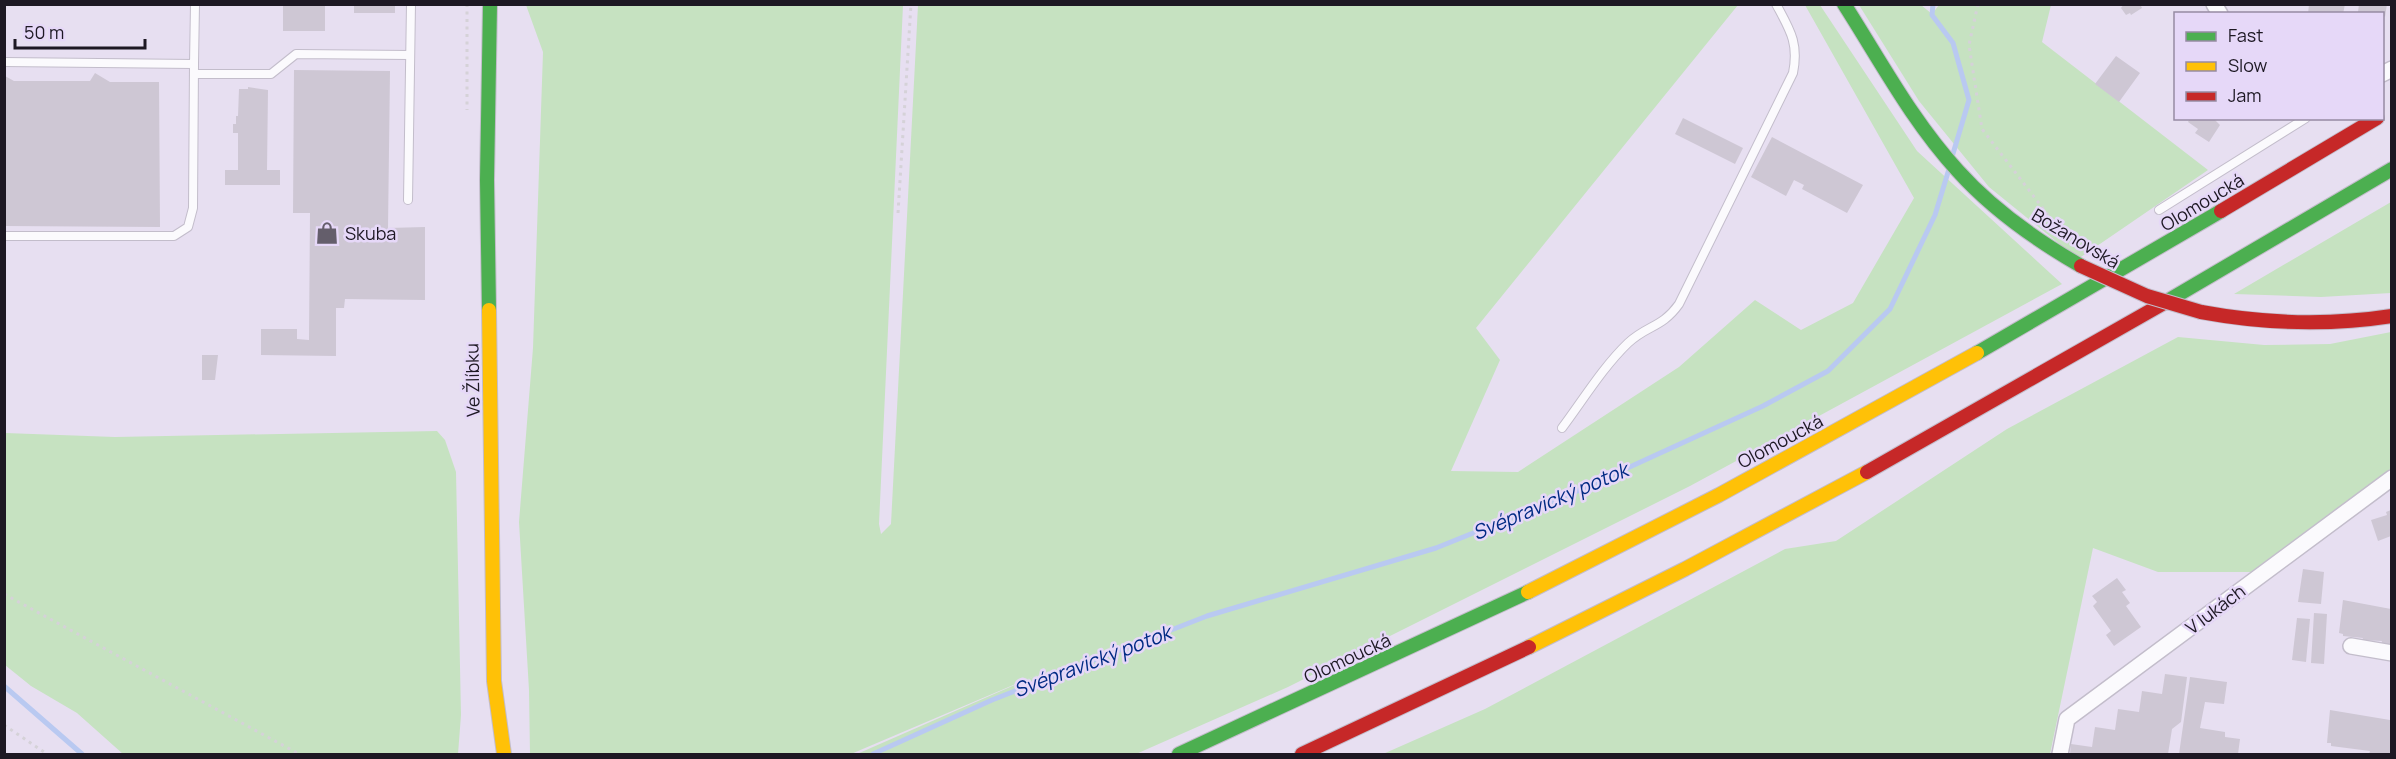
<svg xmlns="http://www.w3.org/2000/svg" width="2396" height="759" viewBox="0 0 2396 759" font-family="Manrope,sans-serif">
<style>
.green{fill:#c6e2c1}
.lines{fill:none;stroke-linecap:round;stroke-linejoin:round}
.stream{stroke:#b9c9f1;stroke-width:5}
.building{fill:#cec7d4}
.lane-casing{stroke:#c3bdcb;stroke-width:10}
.street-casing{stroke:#c3bdcb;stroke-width:18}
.fast-casing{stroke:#c3bdcb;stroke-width:16}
.slow-casing{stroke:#c3bdcb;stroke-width:16}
.jam-casing{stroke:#c3bdcb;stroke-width:16}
.path{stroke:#d5d2d8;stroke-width:3;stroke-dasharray:3 4.5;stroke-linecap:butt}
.lane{stroke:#fbfafd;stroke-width:8}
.street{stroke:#fbfafd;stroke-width:15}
.fast{stroke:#4caf50;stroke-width:14}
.slow{stroke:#ffc107;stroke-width:14}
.jam{stroke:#c62828;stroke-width:14}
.jam-bridge-casing{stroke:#c3bdcb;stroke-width:16;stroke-linecap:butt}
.jam-bridge{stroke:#c62828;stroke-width:14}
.labels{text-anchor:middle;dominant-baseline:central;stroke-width:5;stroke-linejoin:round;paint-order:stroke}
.street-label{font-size:18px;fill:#1d1823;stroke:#e6d8f8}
.poi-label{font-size:18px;fill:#1d1823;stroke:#e6d8f8;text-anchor:start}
.water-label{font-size:20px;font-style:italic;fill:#002a83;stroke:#e6d8f8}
</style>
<rect width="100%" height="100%" fill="#e7dff1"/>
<path class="green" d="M526 5H903L879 524 881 534 891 524 918 5H1738L1476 328 1500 360 1451 471 1518 472 1679 367 1755 300 1801 330 1853 303 1914 198 1805 5H1820L1917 151 2062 284 1690 486 1288 687 1136 754H857L1051 669 851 754H530L529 690 519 522 533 348 543 52Z
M1859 5H1921L1932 14 1939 5H2051L2042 42 2208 170 2078 259 1989 187 1919 101Z
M2391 202V293L2321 297 2234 294Z
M2391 332V469L2251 572H2158L2093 548 2050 754H1383L1485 709 1785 549 1836 541 2007 429 2178 337 2264 345 2330 344Z
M437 431 445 440 456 472 461 715 458 754H123L77 713 31 686 5 665V433L115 437Z"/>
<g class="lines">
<path class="stream" d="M1933 4 1932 15 1953 43 1969 100 1952 157
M4 686 82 754
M873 754 992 700 1207 616 1436 548 1575 492 1763 406 1828 371 1890 309 1935 215 1949 169"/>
</g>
<path class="building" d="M283 4H325V31H283Z
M354 4H395V13H354Z
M2124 4H2140L2142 8 2131 15 2130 13 2126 15 2121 8Z
M2309 4H2345L2343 14H2308Z
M2359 4H2387L2385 17 2382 14 2358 12Z
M2116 56 2140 73 2119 102 2095 84Z
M294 70 390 71 388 228 425 227V300L345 299 344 308H336V356L261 355V329H297V339L309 340 310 213H293Z
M95 73 110 82H159L160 227 5 226V76L14 81H90Z
M248 87 268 90 267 170H280V185H225V170H238V133H233V124H236V116H238L239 89H248Z
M1683 118 1743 148 1735 164 1675 134Z
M2190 118H2213L2220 125 2209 142 2195 133 2198 129 2188 122Z
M1772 137 1863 185 1847 213 1802 189 1804 185 1794 180 1786 196 1751 177Z
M202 355H218L215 380H202Z
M2391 510V536L2378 541 2371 520 2387 515 2386 512Z
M2303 569 2324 572 2321 604 2298 602Z
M2117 578 2126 590 2122 592 2130 603 2126 606 2141 627 2114 646 2106 635 2111 631 2093 606 2097 602 2092 596Z
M2343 600 2391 609V645L2381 644 2382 641 2362 640 2363 638 2343 636V634L2339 633Z
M2314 613 2327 614 2324 664 2311 663Z
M2297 618 2310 619 2306 662 2292 660Z
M2165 674 2187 677 2181 722 2172 729 2168 754H2070L2071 744 2092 747 2095 727 2115 730 2118 709 2139 712 2142 691 2162 694Z
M2190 677 2227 682 2224 704 2205 702 2200 728 2225 732V737L2240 739 2238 754H2179Z
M2330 710 2390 720 2391 722V754H2369L2370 751 2331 746V743H2327Z"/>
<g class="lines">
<g class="lane-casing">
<path id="lane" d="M4 62 194 64 195 4
M194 74H271L296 54 410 55
M408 200 411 4
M2159 210 2306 118
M4 236H174L188 227 193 208 194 64
M1562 428C1583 400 1603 367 1628 343 1647 325 1662 328 1679 304L1793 73C1799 43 1790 30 1776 4"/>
</g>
<g class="street-casing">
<path id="street" d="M2214 4 2220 14
M2382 74 2392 69
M2351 646 2392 653
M2060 754 2067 719 2392 478"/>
</g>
<g class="fast-casing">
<path id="fast" d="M1844 4C1880 60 1912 121 1958 171 1993 210 2036 240 2081 266
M2164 303 2392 169
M489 310 487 180 490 4
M1977 353 2221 211
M1179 754 1528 592"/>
</g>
<g class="slow-casing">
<path id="slow" d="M489 310 494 681 504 754
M1528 592 1719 495 1977 353
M1529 647 1685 569 1867 472"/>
</g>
<g class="jam-casing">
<path id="jam" d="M2221 211 2377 118
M2201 312C2266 324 2327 326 2392 316
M1867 472 2164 303
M1302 754 1529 647"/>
</g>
<path class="path" d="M467 4V110
M1978 4 1969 45 1982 129 2058 228
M898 213 911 4
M4 594 299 754
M4 725 47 754"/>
<use href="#lane" class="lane"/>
<use href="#street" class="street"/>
<use href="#fast" class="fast"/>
<use href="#slow" class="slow"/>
<use href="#jam" class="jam"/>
<g class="jam-bridge-casing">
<path id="jam-bridge" d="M2081 266 2147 296 2201 312"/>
</g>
<use href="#jam-bridge" class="jam-bridge"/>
</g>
<defs>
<g id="shop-bare" transform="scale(1.8)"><path d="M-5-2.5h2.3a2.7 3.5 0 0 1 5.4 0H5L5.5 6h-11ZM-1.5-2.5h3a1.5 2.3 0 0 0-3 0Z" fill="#645e6b" stroke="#e6d8f8" stroke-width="2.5" paint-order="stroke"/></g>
</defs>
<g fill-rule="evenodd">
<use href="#shop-bare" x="327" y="233"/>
</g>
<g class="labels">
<g class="street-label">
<text transform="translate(2202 202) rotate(-31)">Olomoucká</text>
<text transform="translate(2076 238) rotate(31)">Božanovská</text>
<text transform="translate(472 380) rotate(-91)">Ve Žlíbku</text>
<text transform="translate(1780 441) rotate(-28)">Olomoucká</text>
<text transform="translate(2215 609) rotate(-37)">V lukách</text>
<text transform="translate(1347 658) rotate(-25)">Olomoucká</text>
</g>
<g class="poi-label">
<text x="345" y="233">Skuba</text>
</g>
<g class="water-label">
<text transform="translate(1550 501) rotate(-23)">Svépravický potok</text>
<text transform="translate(1092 661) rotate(-21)">Svépravický potok</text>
</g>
</g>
<rect width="2396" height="759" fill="none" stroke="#1d1823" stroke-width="12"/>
<rect x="2174" y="12" width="210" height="108" fill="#e6d8f8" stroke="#968ba3" stroke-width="1.5"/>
<rect x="2186" y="32" width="30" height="9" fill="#4caf50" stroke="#968ba3" stroke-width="1.5"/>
<text x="2228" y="42" font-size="18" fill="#1d1823">Fast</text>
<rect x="2186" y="62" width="30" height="9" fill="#ffc107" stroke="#968ba3" stroke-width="1.5"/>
<text x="2228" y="72" font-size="18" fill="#1d1823">Slow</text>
<rect x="2186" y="92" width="30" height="9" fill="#c62828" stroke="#968ba3" stroke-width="1.5"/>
<text x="2228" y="102" font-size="18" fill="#1d1823">Jam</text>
<path d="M15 39v9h130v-9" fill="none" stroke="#1d1823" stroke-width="3"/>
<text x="24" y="39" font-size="18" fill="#1d1823" stroke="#e6d8f8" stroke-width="4.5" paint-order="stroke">50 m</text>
</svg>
